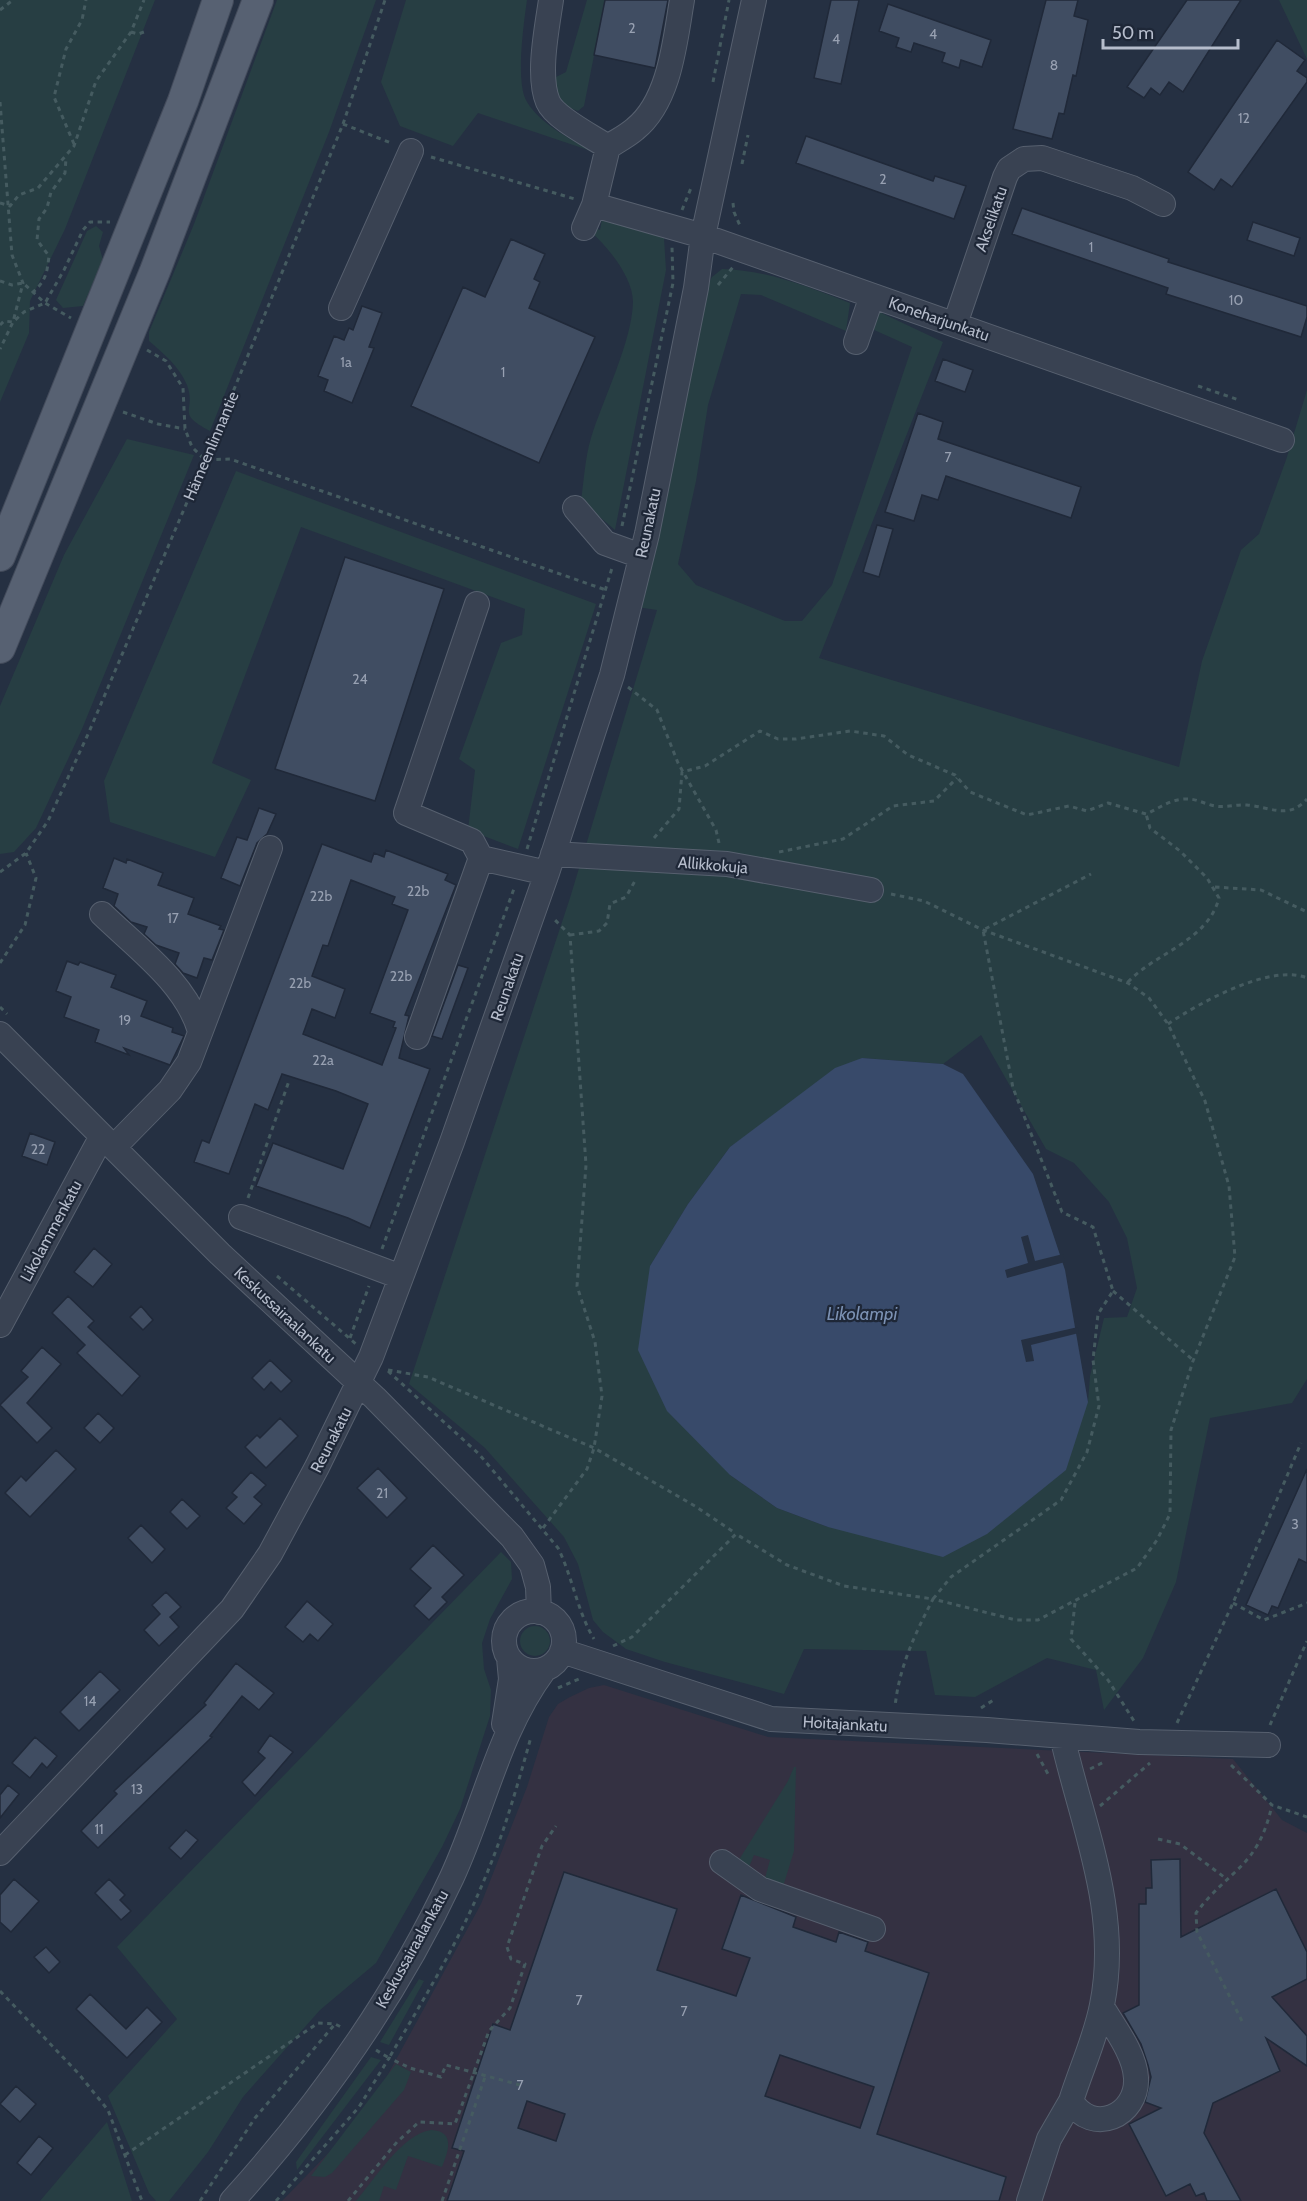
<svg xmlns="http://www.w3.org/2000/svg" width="1307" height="2201" viewBox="0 0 1307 2201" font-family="Cabin,sans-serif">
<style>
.medical{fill:#343142}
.green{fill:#273e43;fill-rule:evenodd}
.water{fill:#384a6a}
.pier{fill:#253042}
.building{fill:#404d62;stroke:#202939;stroke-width:1.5;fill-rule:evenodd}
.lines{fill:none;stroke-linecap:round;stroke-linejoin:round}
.minor-casing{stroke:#57606f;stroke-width:26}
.major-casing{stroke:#434b5b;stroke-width:32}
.path{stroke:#455b60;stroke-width:3;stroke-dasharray:4.5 4.5;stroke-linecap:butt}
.minor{stroke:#394252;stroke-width:24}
.major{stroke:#576172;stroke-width:30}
.labels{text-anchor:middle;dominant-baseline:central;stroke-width:4.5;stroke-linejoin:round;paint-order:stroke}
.number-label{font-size:14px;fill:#98a1b2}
.street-label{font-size:16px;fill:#b6bdcc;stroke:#1e2737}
.water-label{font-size:18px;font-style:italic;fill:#7c92b4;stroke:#1e2737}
</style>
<rect width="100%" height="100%" fill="#253042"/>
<path class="medical" d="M604 1685 768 1737 1233 1759 1282 1820 1307 1833V2201H282L339 2142 386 2078 481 1904 527 1787 549 1717 558 1704 570 1697 589 1688Z"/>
<path class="green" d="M0 0H155L65 229 30 301 29 333 0 402Z
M277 0H376L329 132 210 431C174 412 197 412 187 385 179 366 164 354 149 341V332L194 224Z
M406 0H527C524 22 515 83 527 102 542 126 572 140 597 153L478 113 453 146 400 126 381 82Z
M587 0H605L584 106 578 111 562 105 554 90V78L566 72Z
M1279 0H1307V59Z
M602 219 664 238 666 270 615 530 581 501C584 480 585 458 591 438 603 399 632 342 633 302 633 278 609 248 592 233L595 228 600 230Z
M96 226 103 232 99 246 103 260 83 306 63 308 56 300 87 231Z
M722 269C767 270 808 287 850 303L846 331 761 295 741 294 708 405 696 481 678 564 696 585 785 621H802L832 585 912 347 872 329 873 309 943 342 819 658 1179 767 1202 661 1241 550 1259 534 1286 460 1307 390V1379L1292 1403 1210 1418 1176 1582 1143 1658 1104 1710 1096 1670 1047 1658 975 1697 935 1695 926 1651 804 1649 784 1694 665 1662 626 1649 603 1632 593 1620 578 1564 564 1537 485 1448 409 1384 570 898 657 610 637 607 704 292 712 277ZM981 1035 1046 1149 1074 1163 1109 1202 1127 1238 1137 1288 1127 1317 1104 1318 1090 1376 1088 1402 828 1527 777 1508 730 1475 650 1266 688 1204 730 1147 862 1058 943 1064Z
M127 439 194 455 82 729 36 828 14 852 0 854V706L64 555Z
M236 471 596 604 518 849 468 830 475 770 459 759 501 643 522 635 525 609 301 527 212 763 251 780 215 857 110 822 104 781Z
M501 1552 511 1562 512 1579 490 1619 482 1643 484 1669 491 1690 490 1716 460 1809 442 1847 376 1963 320 2010 243 2097 208 2152 169 2201H156L149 2193 108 2096 177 2019 117 1947Z
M520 1641a15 15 0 1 1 30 0a15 15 0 1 1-30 0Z
M794 1767H796L794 1851 782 1890 771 1886 765 1878 770 1860 754 1855 749 1867 737 1863 788 1781Z
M419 1979 424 1981 389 2045 380 2042Z
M371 2057 381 2060 297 2170 296 2162Z
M396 2064 411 2072 404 2090 332 2173 325 2177 311 2176Z
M107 2122 132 2201H40Z
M431 2130C456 2131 448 2152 442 2167L408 2156 396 2190 384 2186 379 2201H356C375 2179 402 2134 431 2130Z"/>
<path class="water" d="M862 1058 943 1064 963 1074 1033 1174 1065 1270 1088 1402 1066 1470 987 1534 943 1557 828 1527 777 1508 730 1475 667 1411 638 1350 650 1266 688 1204 730 1147 835 1068Z"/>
<path class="pier" d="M1028 1235 1035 1261 1063 1254 1065 1262 1007 1278 1005 1270 1028 1263 1021 1237Z
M1078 1327 1079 1333 1031 1345 1034 1361 1026 1362 1021 1340Z"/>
<path class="building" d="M605 0H668L655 68 594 55Z
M831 0H859L841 84 814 78Z
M1046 0H1078L1074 16 1088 20 1076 76 1073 75 1064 114 1059 113 1052 139 1013 129Z
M1187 0H1241L1183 92 1169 82 1160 95 1151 88 1144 98 1127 87Z
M888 4 991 40 982 67 961 60 959 68 942 62 945 53 914 43 911 52 896 47 899 38 879 31Z
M1277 40 1305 60 1297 71 1307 78V82L1232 187 1221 179 1214 190 1188 172Z
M806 136 933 181 935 176 966 186 954 219 796 163Z
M1022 208 1169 259 1168 262 1307 306V317L1301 337 1166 294 1168 288 1012 234Z
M1253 222 1300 238 1294 256 1247 240Z
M511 239 545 254 534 279 540 282 529 308 595 337 539 463 411 406 463 287 485 297Z
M362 306 382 313 369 347 374 348 352 403 324 391 328 380 318 376 334 336 344 340 349 328 353 330Z
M943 359 973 370 965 392 935 381Z
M918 413 943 422 938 439 1081 487 1071 518 946 476 938 500 922 495 914 521 885 512Z
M877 525 893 529 879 577 863 572Z
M345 557 444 589 375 801 275 769Z
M259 808 276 814 267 834 257 843 240 886 221 878 237 837 247 840Z
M322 844 371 862 374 853 384 857 386 850 448 874 445 880 456 885 405 1015 409 1016 399 1058 430 1069 370 1228 348 1218 256 1186 273 1143 343 1169 368 1104 336 1091 282 1074 268 1110 255 1104 229 1174 194 1162 202 1140 209 1143ZM351 880 395 897 392 904 408 910 370 1013 395 1022 393 1027 396 1028 382 1065 303 1034 312 1009 335 1018 345 989 312 976 323 945 328 946Z
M114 858 126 863 127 859 163 873 158 885 194 898 188 914 221 926 219 929 224 930 212 960 204 958 197 978 183 973 175 964 179 953 156 945 144 934 147 927 131 922 114 906 118 894 103 888Z
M67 961 78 965 80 962 116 975 111 987 147 1001 141 1016 173 1028 172 1032 184 1036 170 1065 124 1048 129 1055 95 1042 99 1030 64 1017 71 997 56 991Z
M458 965 468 968 442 1039 432 1036Z
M30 1133 55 1142 47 1165 22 1156Z
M94 1248 112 1264 93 1287 74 1272Z
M68 1296 94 1321 88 1327 140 1376 122 1396 77 1353 85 1345 52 1313Z
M141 1306 153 1320 143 1330 130 1317Z
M42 1347 61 1364 27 1403 52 1428 37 1443 0 1405 28 1377 21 1371Z
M270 1360 292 1381 281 1392 271 1382 264 1390 252 1378Z
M98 1413 114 1428 100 1443 84 1428Z
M280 1418 298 1436 266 1468 245 1447 257 1435 260 1438Z
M56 1450 76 1469 30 1517 5 1493 21 1476 26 1481Z
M378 1468 407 1498 387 1518 357 1488Z
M1307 1469V1563L1299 1559 1278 1608 1272 1606 1268 1615 1246 1605Z
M251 1472 266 1485 254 1497 262 1504 244 1524 226 1508 237 1497 232 1493Z
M182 1499 200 1516 187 1529 170 1512Z
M141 1525 165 1549 152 1563 128 1538Z
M433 1545 464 1575 442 1597 447 1602 429 1620 414 1606 431 1588 410 1569Z
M166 1592 181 1607 170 1617 179 1627 159 1646 144 1630 160 1614 152 1605Z
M307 1601 333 1624 318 1641 310 1634 303 1642 285 1627Z
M236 1663 274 1693 259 1710 242 1696 210 1736 212 1737 98 1848 81 1831 117 1794 114 1791 206 1705 204 1703Z
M100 1671 120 1690 79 1731 60 1712Z
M270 1735 293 1752 255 1796 242 1782 265 1758 258 1752Z
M35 1737 57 1756 47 1768 42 1763 30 1778 12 1763Z
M8 1785 19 1794 0 1818V1795Z
M186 1830 198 1840 181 1859 169 1848Z
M1180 1859 1181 1937 1276 1889 1307 1952V1979L1272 1997 1307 2036V2066L1266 2038 1280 2071 1213 2103 1204 2133 1241 2201H1207L1204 2193 1196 2196 1190 2184 1166 2196 1129 2124 1161 2108 1145 2102 1151 2077 1148 2065 1141 2044 1123 2013 1139 2005V1904H1146V1888H1152L1151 1860Z
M564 1872 677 1909 657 1970 736 1996 750 1958 722 1949 741 1895 796 1917 793 1927 836 1942 839 1932 868 1942 865 1951 929 1973 877 2134 1006 2177 999 2201H447L464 2151 452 2148 493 2024 510 2030ZM780 2055 874 2087 860 2128 765 2096ZM527 2101 565 2114 556 2141 518 2128Z
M14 1879 39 1901 11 1932 0 1922V1895Z
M109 1879 125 1895 120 1900 131 1911 121 1920 95 1893Z
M46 1947 60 1962 49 1973 34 1957Z
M90 1994 126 2029 147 2007 162 2022 127 2058 76 2009Z
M16 2086 36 2104 20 2122 0 2104Z
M39 2136 53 2148 31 2175 17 2163Z"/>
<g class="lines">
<g class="minor-casing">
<path id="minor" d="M551 0C547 28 537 76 548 102 555 118 593 137 608 147
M594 205 703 236 1282 440
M584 228 594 205 608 147C617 141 627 136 635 129 670 101 675 41 682 0
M341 308 411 151
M955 324 1005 177 1009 169 1024 159 1042 158 1132 188 1163 204
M856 342 872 296
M575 508 605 543 641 556
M477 604 406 813 472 841 481 858 547 873
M553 854 727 864 871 890
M102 914C137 948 186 983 200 1031
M0 1034 220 1254 375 1398 512 1537 532 1565 538 1587 539 1612
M417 1037 481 858
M114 1147 170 1090 189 1062 270 848
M241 1217 401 1277
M0 1325 102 1136
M504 1641a30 30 0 1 1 60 0a30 30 0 1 1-60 0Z
M562 1651 771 1719 987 1730 1139 1742 1268 1745
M504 1724 511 1679 509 1658
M1062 1736C1082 1825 1121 1911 1102 2005 1096 2037 1081 2069 1071 2101 1092 2136 1138 2116 1136 2078 1135 2054 1114 2027 1102 2007
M0 1853 232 1609 270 1554 317 1467 371 1357 452 1142 547 873 612 675 647 534 696 288 703 236 754 0
M722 1862 760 1889 873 1929
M232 2201C319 2105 397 1995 452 1877 484 1808 498 1732 544 1670
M1029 2201 1049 2139 1071 2101"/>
</g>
<g class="major-casing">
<path id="major" d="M0 556 183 101 218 0
M0 648 155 271 258 0"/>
</g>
<path class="path" d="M0 10 13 0
M131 32 138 34 147 31
M713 82 729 0
M0 102 12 255 23 283 13 322 0 349
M343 124 391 143
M74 144 54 97 66 49 82 20 86 0
M431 157 575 199
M742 164 748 135
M0 203 10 206 19 195 38 188 74 146 96 81 131 32 144 0
M733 203 734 212 741 228
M682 210 691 188
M0 281 12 285 23 283 45 303 71 318
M718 285 733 267
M32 293C46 281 47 273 49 256L37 240 39 219 47 208 51 192 65 173 66 158
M0 325 4 321 13 322 24 312 45 303 64 270 83 230 90 222H110
M147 350 166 361 183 388 185 429 192 447 205 460 230 459 606 590
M1198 386 1239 400
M123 412 158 424 185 429
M622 526 673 283 672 247
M628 687 657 710 678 763 716 830 719 843
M654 838 679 809 682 772 705 766 760 731 778 739H796L850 731 884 736 908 755 955 775 970 792 1027 815 1069 806 1087 811 1108 803 1146 814C1160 808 1169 800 1184 799 1196 798 1204 804 1215 806 1225 808 1237 804 1247 805 1270 807 1289 820 1307 799
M527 849 612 568
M779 852 843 839 893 806 934 801 957 778
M0 872 26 853 48 821 89 732 205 460 343 124 385 0
M1215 887 1261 890 1307 912
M891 894 924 901 983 930 1128 983 1149 998 1168 1024 1205 1101 1229 1186 1235 1257 1193 1361 1171 1430 1170 1514 1157 1540 1137 1568 1038 1620H1016L933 1599C915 1634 899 1667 895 1707
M570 935 599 931 607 923 610 904 626 897 636 879
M0 963 25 925 36 878 26 853
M1128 982C1155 953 1208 941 1219 898L1207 878 1180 851 1150 828 1146 814
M0 1007 7 1014
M1168 1024C1199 1003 1271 963 1307 978
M248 1198 289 1081
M382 1249 515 886
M277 1276 356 1344
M1113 1291 1193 1360
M350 1338 369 1286
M388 1370 428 1377 594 1448 695 1506 735 1533
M388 1371 479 1454 558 1548C573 1578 577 1611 594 1639
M543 1528 587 1469 594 1448 602 1396 595 1342 577 1286 586 1165 570 935 552 917
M1075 1603 1071 1639 1108 1680 1134 1721
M1233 1603 1264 1620 1307 1603
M613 1646 632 1637 736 1534 787 1565 844 1586 933 1599 951 1577 1061 1500 1087 1452 1099 1406 1093 1360 1098 1314 1113 1291 1093 1227 1062 1212 1013 1088 983 930 1091 874
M558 1688 579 1679
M981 1708 995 1699
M1177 1723 1233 1603 1301 1443
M1270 1725 1307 1641
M1037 1754 1048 1774
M1231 1765 1272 1805 1307 1817
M1090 1769 1106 1761
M1100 1806 1150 1763
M1158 1839 1180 1844 1228 1880
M0 1991 78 2073 108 2110 142 2201
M1242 2021 1197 1932 1196 1913C1230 1868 1258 1868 1272 1805
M376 2050 389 2058C422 2002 457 1945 482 1885 503 1837 517 1787 531 1737
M125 2155 318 2023 335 2024 343 2028
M200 2201 255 2118 335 2024
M276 2201 359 2107 389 2058 410 2068 441 2077 446 2065 520 2085
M348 2201 397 2142 419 2122 455 2124 489 2031 510 2008 525 1964 511 1959 507 1947 542 1846 556 1826
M442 2201 485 2077"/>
<use href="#minor" class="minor"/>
<use href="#major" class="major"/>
</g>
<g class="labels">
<g class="number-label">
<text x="632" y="28">2</text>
<text x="933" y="34">4</text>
<text x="836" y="39">4</text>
<text x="1054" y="65">8</text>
<text x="1244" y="118">12</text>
<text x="883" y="179">2</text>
<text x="1091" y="247">1</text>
<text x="1236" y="300">10</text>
<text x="346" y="362">1a</text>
<text x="503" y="372">1</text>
<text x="948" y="457">7</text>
<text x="360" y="679">24</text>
<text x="418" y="891">22b</text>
<text x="321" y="896">22b</text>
<text x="173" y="918">17</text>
<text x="401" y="976">22b</text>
<text x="300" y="983">22b</text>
<text x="125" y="1020">19</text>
<text x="323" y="1060">22a</text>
<text x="38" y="1149">22</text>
<text x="382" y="1493">21</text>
<text x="1295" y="1524">3</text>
<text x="90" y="1701">14</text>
<text x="137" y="1789">13</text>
<text x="99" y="1829">11</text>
<text x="579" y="2000">7</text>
<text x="684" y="2011">7</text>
<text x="520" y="2085">7</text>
</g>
<g class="street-label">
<text transform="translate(991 219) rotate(-71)">Akselikatu</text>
<text transform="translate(939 319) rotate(19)">Koneharjunkatu</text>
<text transform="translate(211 446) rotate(-67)">Hämeenlinnantie</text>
<text transform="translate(648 523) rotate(-78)">Reunakatu</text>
<text transform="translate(713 865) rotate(5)">Allikkokuja</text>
<text transform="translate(507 987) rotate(-71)">Reunakatu</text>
<text transform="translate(51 1231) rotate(-62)">Likolammenkatu</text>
<text transform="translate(285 1315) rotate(43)">Keskussairaalankatu</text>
<text transform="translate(331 1440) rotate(-63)">Reunakatu</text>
<text transform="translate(845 1724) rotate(3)">Hoitajankatu</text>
<text transform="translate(412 1949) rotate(-61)">Keskussairaalankatu</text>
</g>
<g class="water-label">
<text x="862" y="1314">Likolampi</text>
</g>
</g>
<path d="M1103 39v9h135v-9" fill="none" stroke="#b6bdcc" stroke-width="3"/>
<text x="1112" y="39" font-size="18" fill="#b6bdcc" stroke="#1e2737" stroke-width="4.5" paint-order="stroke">50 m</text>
</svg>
